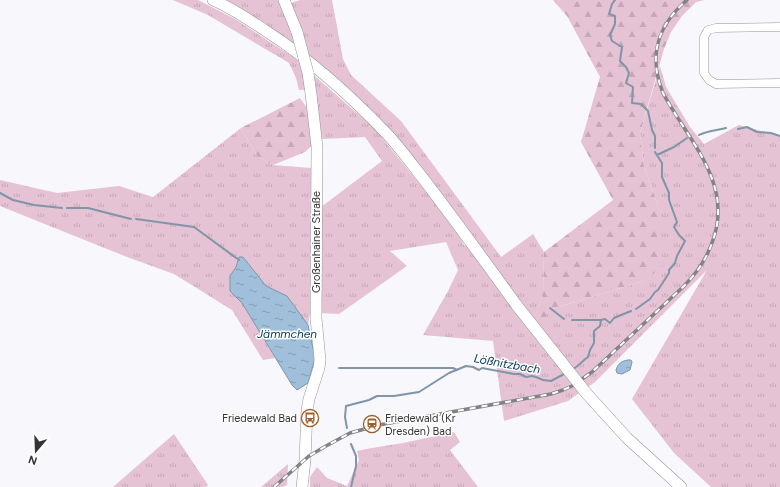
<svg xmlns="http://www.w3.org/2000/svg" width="780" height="487" viewBox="0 0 780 487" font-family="Figtree,sans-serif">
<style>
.grass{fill:url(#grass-tufts)}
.forest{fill:url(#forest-firs)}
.water{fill:url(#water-ripples);stroke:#8095a8}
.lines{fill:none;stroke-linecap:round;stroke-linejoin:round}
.stream{stroke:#8095a8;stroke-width:2}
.street-casing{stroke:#949397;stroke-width:9}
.secondary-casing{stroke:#949397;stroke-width:12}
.street{stroke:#fff;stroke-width:8}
.secondary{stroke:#fff;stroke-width:11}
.rail-casing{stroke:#838385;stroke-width:3.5}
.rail{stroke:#fff;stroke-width:2;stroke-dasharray:6;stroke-linecap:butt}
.secondary-bridge-casing{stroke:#949397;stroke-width:12;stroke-linecap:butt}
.secondary-bridge{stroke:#fff;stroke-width:11}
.labels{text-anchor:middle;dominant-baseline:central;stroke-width:3;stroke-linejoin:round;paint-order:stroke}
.street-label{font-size:11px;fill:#343435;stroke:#fff}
.poi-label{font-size:11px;fill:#343435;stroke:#fff;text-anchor:end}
.water-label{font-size:12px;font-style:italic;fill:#093d62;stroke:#fff}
</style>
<defs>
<pattern id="grass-tufts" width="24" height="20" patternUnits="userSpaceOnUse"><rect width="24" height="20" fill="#e5c2d4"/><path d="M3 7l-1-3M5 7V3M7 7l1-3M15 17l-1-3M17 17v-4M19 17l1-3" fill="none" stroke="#c5a7b7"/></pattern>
<pattern id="forest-firs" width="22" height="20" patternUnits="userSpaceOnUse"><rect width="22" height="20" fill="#e5c2d4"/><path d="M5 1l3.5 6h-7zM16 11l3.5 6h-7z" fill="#c5a7b7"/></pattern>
<pattern id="water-ripples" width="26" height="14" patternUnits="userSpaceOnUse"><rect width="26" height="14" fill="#a0bfda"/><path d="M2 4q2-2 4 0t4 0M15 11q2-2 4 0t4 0" fill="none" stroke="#839cb2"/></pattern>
</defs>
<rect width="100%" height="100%" fill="#f8f7fb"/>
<path class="grass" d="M173 0H198L235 19 293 57 374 128 454 226 464 245 482 251 353 95 222 0H290L291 3 300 0H332L343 59 351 75 401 121 501 257 533 234 544 252 543 295 535 316 552 309 644 281 658 206 644 166 640 133 660 66 666 87 690 127 704 144 739 125 780 136V487H711L674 453 632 399 707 270 595 382 568 401 504 421 493 341 423 335 448 291 458 270 446 242 390 251 407 266 339 314 321 313V207L382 161 365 137 322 139 315 89 299 90 296 78 289 63 208 15Z
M241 128 257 156 273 165 311 168 310 313 308 325 287 296 266 286 243 257H239L236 267 230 276V291L242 303 275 358 263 360 232 310 174 274 127 257 0 206V180L57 193 119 186 153 197Z
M454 432 460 442 450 450 478 487H310V477L317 467 327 478 347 486 359 460 357 451 366 449 403 443Z
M174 434 208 485 206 487H113Z
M288 464 287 485 282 487H261Z"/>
<path class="forest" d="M553 0H704L696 2 682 16 671 32 664 49 640 133 644 166 658 206 663 266 644 281 552 309 540 323 535 316 543 295 544 252 613 200 581 142 600 77 567 16Z
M300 98 307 108 312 145 305 152 273 165 257 156 241 128Z"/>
<path class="water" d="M239 257H243L266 286 287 296 308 325 315 358 308 383 297 390 292 385 242 303 230 291V276L236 267Z
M628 360H631L632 362 630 370 622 374 617 373 616 370C618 363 622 361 628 360Z"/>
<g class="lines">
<path class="stream" d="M615 0 612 4 609 14 615 16V24L610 35 612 41 622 47 620 61 626 67 629 73 626 83 633 87 632 103 641 104 648 111 652 130 655 136V148
M738 129 747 127 757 132 771 133 780 136
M699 135C706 131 718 130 726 128
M657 155 674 147 687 138
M0 193 13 200 34 205 62 208
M67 208H88L131 219
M136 219 194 227 239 260
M550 308 564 319
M636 309 650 299 655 292 658 290 669 273V270L675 263 677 256 685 241 679 235 674 227 677 222 669 200V193L662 177V163L655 152
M572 320H600
M339 368H453L457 370
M573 369C579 366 582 361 588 357L590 350 594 343V331L600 326 601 320 605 319 610 323 614 318 631 311
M347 428 345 417 346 406 369 400 377 396H394L419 392 449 373 466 366 473 367 479 370 482 368 514 374H520L526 377 532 376 536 377 543 380 551 381 566 373
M351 487 356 466V456L351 444"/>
<g class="street-casing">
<path id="street" d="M780 27 716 28 708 30 704 37V73L709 80 716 84 780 83"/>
</g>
<g class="secondary-casing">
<path id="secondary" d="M213 0C232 8 249 20 266 31 311 60 351 96 388 135 400 148 411 163 422 177 455 220 486 263 518 307
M284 0 297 32
M587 394 627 438 681 487
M302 487 305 460 307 410 309 399 319 368 320 360 316 318 317 147 311 94 308 73"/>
</g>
<use href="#street" class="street"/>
<use href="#secondary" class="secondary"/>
<g class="rail-casing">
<path id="rail" d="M274 487 309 456 326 446 350 433 379 425 551 394 563 390 572 386 592 372 684 286C698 272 708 257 714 237 732 181 687 139 663 93 648 56 657 26 687 0"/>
</g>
<use href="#rail" class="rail"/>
<g class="secondary-bridge-casing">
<path id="secondary-bridge" d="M297 32 308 73
M518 307 587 394"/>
</g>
<use href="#secondary-bridge" class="secondary-bridge"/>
</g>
<defs>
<g id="bus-ring" transform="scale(0.9)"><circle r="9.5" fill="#fff" stroke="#9e6026" stroke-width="1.5"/><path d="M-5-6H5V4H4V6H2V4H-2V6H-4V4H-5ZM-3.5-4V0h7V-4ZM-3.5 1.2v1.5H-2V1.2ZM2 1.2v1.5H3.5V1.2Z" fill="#9e6026"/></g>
<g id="station-ring" transform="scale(0.9)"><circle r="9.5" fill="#fff" stroke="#9e6026" stroke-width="1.5"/><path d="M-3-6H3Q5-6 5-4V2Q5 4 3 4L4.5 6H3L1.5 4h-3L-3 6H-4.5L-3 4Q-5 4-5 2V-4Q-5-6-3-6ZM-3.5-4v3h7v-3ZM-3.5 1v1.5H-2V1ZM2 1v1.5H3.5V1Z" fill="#9e6026"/></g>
</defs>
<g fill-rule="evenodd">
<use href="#bus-ring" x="310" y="418"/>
<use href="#station-ring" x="372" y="424"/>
</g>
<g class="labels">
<g class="street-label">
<text transform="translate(316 242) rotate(-90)">Großenhainer Straße</text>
</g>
<g class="poi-label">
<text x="297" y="418">Friedewald Bad</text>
<text x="385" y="418" text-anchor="start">Friedewald (Kr<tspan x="385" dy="13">Dresden) Bad</tspan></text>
</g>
<g class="water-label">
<text x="287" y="334">Jämmchen</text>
<text transform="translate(507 364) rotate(10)">Lößnitzbach</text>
</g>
</g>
<g transform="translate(36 451) rotate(199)" stroke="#ffffff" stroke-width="3" paint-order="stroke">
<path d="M0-3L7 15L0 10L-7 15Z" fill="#343435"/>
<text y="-6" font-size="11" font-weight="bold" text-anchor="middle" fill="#343435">N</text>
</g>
</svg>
